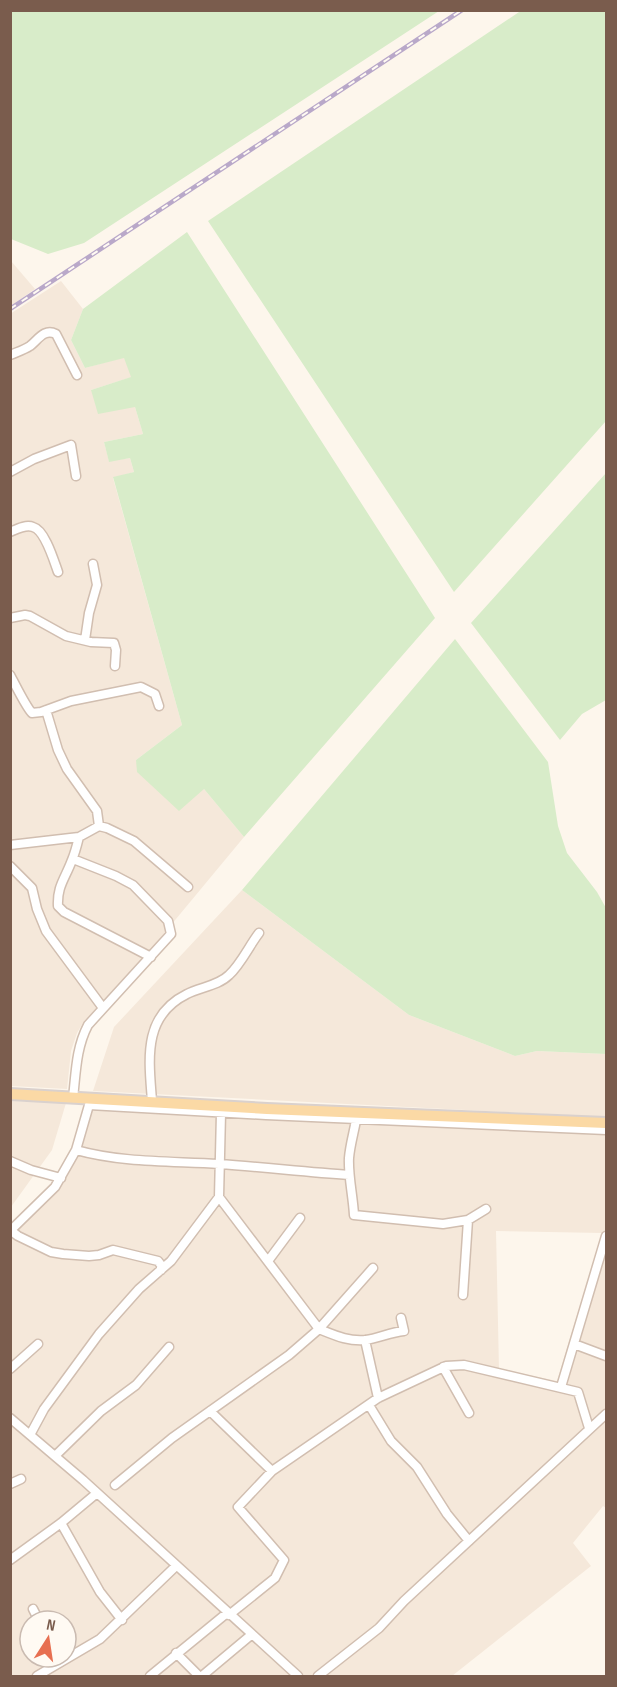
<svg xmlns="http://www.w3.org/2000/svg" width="617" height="1687" viewBox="0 0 617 1687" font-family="'Sofia Sans Condensed',sans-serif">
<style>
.residential{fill:#f5e8da;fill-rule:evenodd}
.green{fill:#d8ecc9}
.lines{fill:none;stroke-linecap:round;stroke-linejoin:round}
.minor-casing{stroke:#d1beb0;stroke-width:11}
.major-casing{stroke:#dad1cd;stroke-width:14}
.minor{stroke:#fff;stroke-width:8}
.major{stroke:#fbd9a5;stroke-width:10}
.rail-casing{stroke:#b9a8c9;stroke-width:4.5}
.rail{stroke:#fffaf3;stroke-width:2;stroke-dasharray:7;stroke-linecap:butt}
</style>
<rect width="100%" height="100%" fill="#fdf6ec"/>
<path class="residential" d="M11 261 35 289 11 306H10Z
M61 281 83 309 71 340 85 368 124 357 132 377 91 390 135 407 143 434 104 442 109 461 130 458 134 472 113 478 182 725 136 760 204 789 244 837 137 966 84 1021 77 1033 71 1051 67 1089 11 1086 10 314Z
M242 890 409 1015 515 1056 537 1051 606 1054V1117L93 1091 114 1027Z
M11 1101 66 1103 52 1150 11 1207Z
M89 1105 606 1130V1508L603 1506 573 1543 591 1566 452 1676H11V1231L55 1187 76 1150ZM496 1231 602 1233 557 1381 499 1369ZM30 1621H66V1657H30Z"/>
<path class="green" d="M522 10 606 11V421L454 592 208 221Z
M10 11 11 10 439 11 84 243 48 254 11 239Z
M187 232 435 618 244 837 204 789 179 811 137 772 136 760 182 725 113 477 134 472 130 458 109 462 104 442 143 434 135 407 98 414 91 390 131 377 124 358 85 368 71 340 83 309Z
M606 473V700L582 714 560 740 471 623Z
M455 639 548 762 558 826 567 853 597 892 606 908V1054L537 1051 515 1056 409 1015 242 890Z"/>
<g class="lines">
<g class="minor-casing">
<path id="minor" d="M10 355C17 352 24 350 30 346 38 340 44 328 56 334L77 375
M10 472 34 459 71 445 76 476
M10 532C17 529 26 524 33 527 45 530 54 561 58 572
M10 618 25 615 30 616 66 636 91 642 114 643 116 650 115 666
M85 640 89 613 97 585 93 564
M10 675C15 684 26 707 32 713L41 712 71 701 141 687 155 694 159 706
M46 710 58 750 67 769 97 811 99 826
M79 837C77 845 75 853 72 860 65 879 57 886 58 906L64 912 151 957
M10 845 79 837 99 826 107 828 134 841 188 887
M73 859 116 876 133 885 168 921 171 934 88 1025C76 1048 76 1072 73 1098
M10 866 32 888 37 909 46 931 103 1008
M152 1101C149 1060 142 1016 187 994 200 987 218 986 229 975 241 964 249 946 259 933
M356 1120C354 1132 350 1145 349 1158 348 1175 353 1196 354 1215L443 1224 468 1220
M76 1150C123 1163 171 1161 219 1164 262 1167 306 1172 349 1175
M10 1161 31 1170 61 1178
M219 1197 319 1329C334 1335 349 1342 366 1340 379 1338 391 1332 404 1331L401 1318
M10 1230 18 1236 51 1252 63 1254 89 1256 99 1255 113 1250 158 1261 161 1265V1270
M10 1231 55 1187 76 1150 89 1105 266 1115 606 1130
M268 1261 300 1218
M463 1295 468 1220 486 1209
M365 1340 378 1398
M574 1344 606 1356
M443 1367 469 1413
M10 1369 38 1344
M561 1387 606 1236
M369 1405 391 1441 417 1467 447 1514 469 1541
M210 1411 272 1471
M10 1418 83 1480 298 1676
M30 1435 44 1409 99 1334 139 1289 171 1261 219 1197 221 1113
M55 1456 101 1411 136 1385 169 1347
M10 1484 21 1479
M115 1485 172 1438 289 1355 319 1329 373 1268
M61 1523 100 1592 122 1620
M10 1560 61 1523 97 1493
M33 1609 39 1621
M229 1615 275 1578 284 1560 238 1507 272 1471 378 1398 446 1366 464 1365 578 1392 589 1428
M176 1653 199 1676
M37 1676 100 1639 176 1566
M150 1676 227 1613
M202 1676 251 1635
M318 1676 379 1628 404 1601 606 1414"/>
</g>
<g class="major-casing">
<path id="major" d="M10 1094 267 1109 606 1123"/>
</g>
<use href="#minor" class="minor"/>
<use href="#major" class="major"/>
<g class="rail-casing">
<path id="rail" d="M10 309 462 10"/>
</g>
<use href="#rail" class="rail"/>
</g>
<rect width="617" height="1687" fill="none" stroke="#7a5c4d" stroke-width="24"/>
<g transform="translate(48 1639) rotate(12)"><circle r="28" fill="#fffaf3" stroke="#cabbb1" stroke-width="1.5"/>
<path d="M0-4.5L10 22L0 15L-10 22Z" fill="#e76f51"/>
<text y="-9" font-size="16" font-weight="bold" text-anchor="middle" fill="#7a5c4d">N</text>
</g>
</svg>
